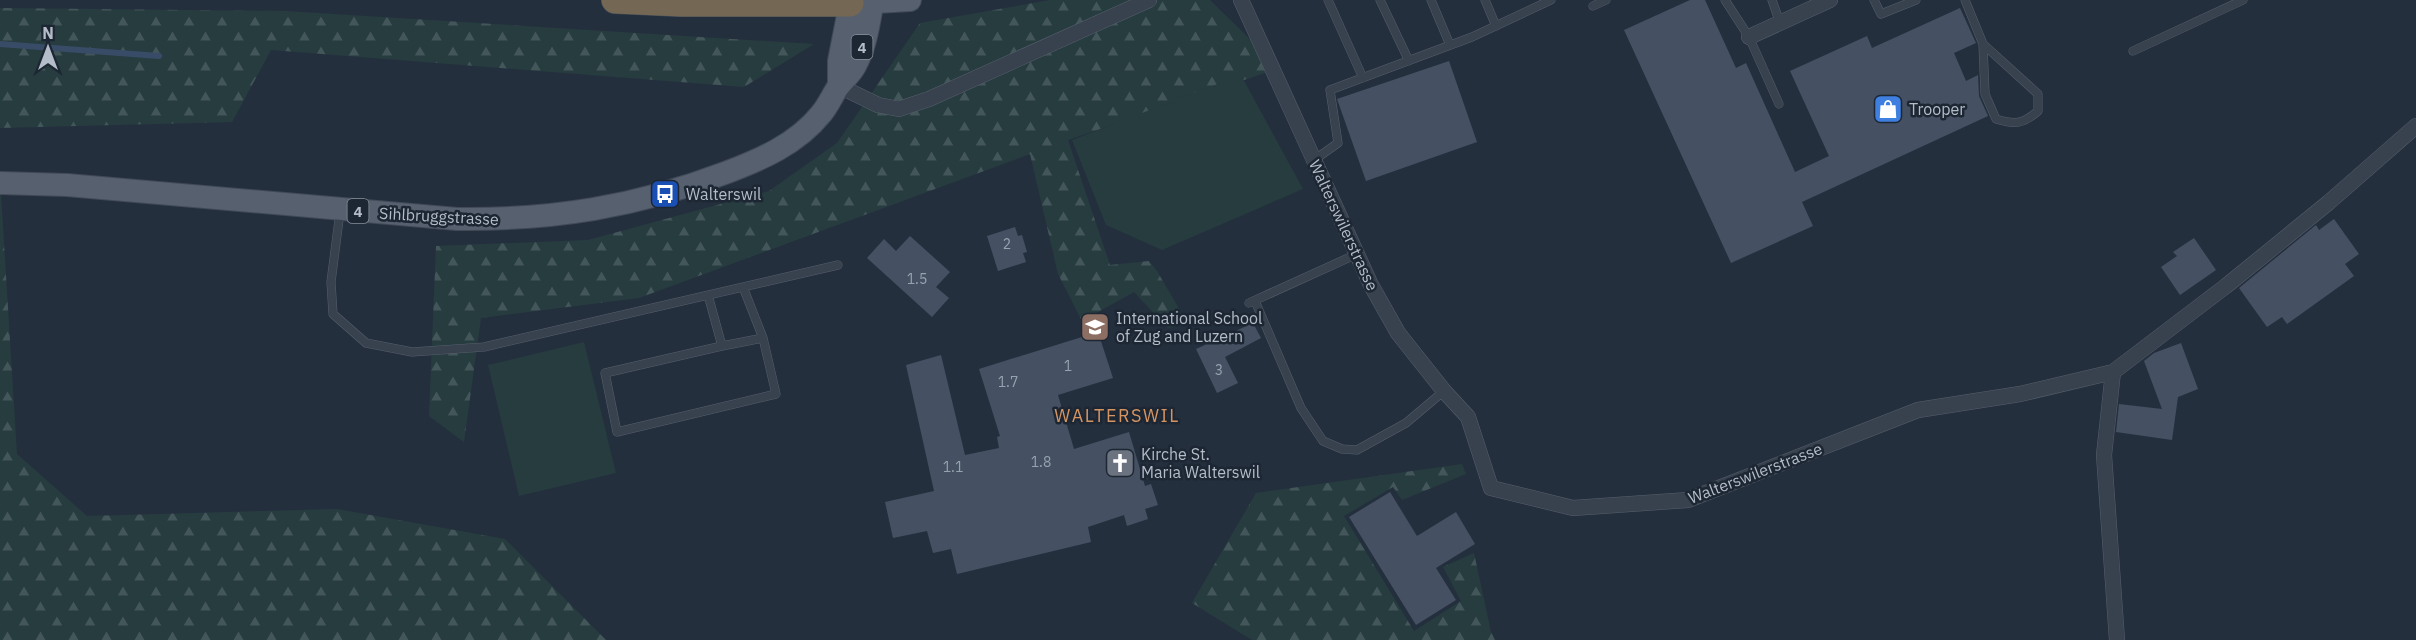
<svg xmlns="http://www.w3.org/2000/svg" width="2416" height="640" viewBox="0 0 2416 640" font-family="'IBM Plex Sans',sans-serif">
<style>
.forest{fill:url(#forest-firs)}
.garden{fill:#263c3f}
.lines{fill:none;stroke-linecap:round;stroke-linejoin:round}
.stream{stroke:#394c67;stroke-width:6}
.building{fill:#455162}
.lane-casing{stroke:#565f6c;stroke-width:9}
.street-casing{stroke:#565f6c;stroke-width:16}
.primary-casing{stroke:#414a57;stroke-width:24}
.highway-casing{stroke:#434c59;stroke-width:28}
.lane{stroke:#38414e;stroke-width:8}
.street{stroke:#38414e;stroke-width:15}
.primary{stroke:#56606e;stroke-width:22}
.highway{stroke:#746855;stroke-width:27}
.labels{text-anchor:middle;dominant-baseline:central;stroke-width:5;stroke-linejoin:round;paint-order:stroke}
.number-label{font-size:14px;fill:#98a1af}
.shield{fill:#1d2633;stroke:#878f9c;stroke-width:1.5}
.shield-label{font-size:15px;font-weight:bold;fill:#b4bcc9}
.poi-label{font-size:16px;fill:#b4bcc9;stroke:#1d2633;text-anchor:start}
.street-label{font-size:16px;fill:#b4bcc9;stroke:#1d2633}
.neighbourhood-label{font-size:18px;letter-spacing:1.5px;fill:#d59563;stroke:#1d2633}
</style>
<defs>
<pattern id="forest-firs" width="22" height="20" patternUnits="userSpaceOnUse" patternTransform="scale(1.5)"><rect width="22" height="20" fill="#263c3f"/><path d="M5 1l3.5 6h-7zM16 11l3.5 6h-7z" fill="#435659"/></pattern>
</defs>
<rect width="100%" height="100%" fill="#242f3e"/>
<path class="forest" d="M1050 0H1210L1279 68 1068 140 1110 265 1149 261 1157 271 1188 324 1168 328 1134 292 1082 321 1058 274 1030 154 639 298 481 318 464 442 429 416 436 246 588 240 769 191 837 143 920 23Z
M0 8 285 11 814 44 744 87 271 50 232 122 0 128Z
M0 178 17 454 87 516 337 509 505 539 606 640H0Z
M1462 464 1466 474 1402 500 1393 487 1344 516 1414 631 1461 601 1443 567 1474 553 1491 632 1495 640H1252L1192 603 1256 493Z"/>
<path class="garden" d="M1241 75 1303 189 1162 250 1106 225 1072 140Z
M584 342 616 473 519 496 488 365Z"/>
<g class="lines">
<path class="stream" d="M0 44 159 56"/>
</g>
<path class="building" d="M1690 0H1705L1736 68 1746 63 1795 172 1829 156 1790 71 1867 36 1872 48 1960 8 1976 43 1954 53 1966 81 1978 75 1979 96 1988 116 1802 202 1813 226 1731 263 1624 30Z
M1449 61 1477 142 1366 181 1337 99Z
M2334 219 2359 254 2345 264 2354 276 2287 324 2282 317 2267 327 2239 288 2316 225 2319 230Z
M1015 227 1018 236 1022 235 1027 252 1023 253 1026 262 998 271 987 236Z
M910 236 950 272 936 287 949 298 932 317 867 258 884 239 896 251Z
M2194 238 2216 270 2180 295 2161 267 2177 256 2173 252Z
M1253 323 1261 338 1225 357 1238 383 1217 393 1196 349Z
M1098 332 1113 378 1058 395 1074 449 1129 432 1145 486 1151 484 1158 505 1145 509 1148 519 1127 526 1124 515 1088 527 1091 542 957 574 951 549 933 553 927 531 893 538 885 502 934 491 906 365 941 355 965 455 999 448 997 437 1000 436 979 369Z
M2181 343 2198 389 2178 397 2172 440 2116 432 2119 404 2162 409 2144 361 2154 353Z
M1390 492 1417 536 1456 512 1475 544 1436 568 1456 600 1416 625 1349 517Z"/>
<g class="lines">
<g class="lane-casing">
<path id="lane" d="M1328 0 1363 78
M1380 0 1409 61
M1431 0 1450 45
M1485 0 1496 26
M1725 0 1749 37 1779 104
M1772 0 1780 23
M1874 0 1881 14 1916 0
M1965 0 1983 44 1985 94 1996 119C2015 125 2023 124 2038 111V94L1983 44
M1593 6 1606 0
M2133 51 2243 0
M1314 160 1338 143 1330 90 1472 37 1551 0
M340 212 331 282 333 314 366 343 412 352 484 347 838 265
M708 295 722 346 605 373 617 432 776 394 763 338 743 287
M1255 301 1301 408 1323 441 1342 449 1357 450 1406 423 1444 391
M1249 303 1357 254
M722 346 763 338"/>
</g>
<g class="street-casing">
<path id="street" d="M1241 0 1371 285 1398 333 1444 391 1468 417 1491 488 1573 508 1688 500 1918 410 2020 394 2113 372 2226 286 2328 203 2416 126
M1749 37 1830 0
M839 86 878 105 899 109 929 99 1149 0
M2113 372 2104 455 2117 640"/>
</g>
<g class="primary-casing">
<path id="primary" d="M858 3 910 0
M839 86V61L851 0
M0 183 67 185 457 219C553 220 635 207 725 173 760 160 797 144 821 114 828 106 832 96 838 87 843 80 851 74 855 66 866 46 869 22 873 0"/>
</g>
<g class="highway-casing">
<path id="highway" d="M615 0 680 3H850"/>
</g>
<use href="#lane" class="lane"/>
<use href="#street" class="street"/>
<use href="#primary" class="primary"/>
<use href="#highway" class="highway"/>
</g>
<defs>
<g id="shop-square" transform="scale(1.5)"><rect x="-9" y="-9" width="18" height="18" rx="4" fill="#3f7fe0" stroke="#1d2633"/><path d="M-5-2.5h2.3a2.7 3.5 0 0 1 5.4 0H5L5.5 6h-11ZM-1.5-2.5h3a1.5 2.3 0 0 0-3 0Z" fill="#fff"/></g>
<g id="bus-square" transform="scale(1.5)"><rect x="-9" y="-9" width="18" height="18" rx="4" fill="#1a4fb4" stroke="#1d2633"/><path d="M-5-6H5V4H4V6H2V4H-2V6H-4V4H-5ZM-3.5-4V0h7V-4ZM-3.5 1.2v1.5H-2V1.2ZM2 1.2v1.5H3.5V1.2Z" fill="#fff"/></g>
<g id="school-square" transform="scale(1.5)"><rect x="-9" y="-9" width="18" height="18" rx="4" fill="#8d6e63" stroke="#1d2633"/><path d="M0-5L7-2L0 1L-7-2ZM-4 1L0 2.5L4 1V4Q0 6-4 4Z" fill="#fff"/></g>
<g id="church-square" transform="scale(1.5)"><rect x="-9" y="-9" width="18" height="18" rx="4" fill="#6b7280" stroke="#1d2633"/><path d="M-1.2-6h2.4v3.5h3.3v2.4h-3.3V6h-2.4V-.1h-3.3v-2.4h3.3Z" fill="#fff"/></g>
</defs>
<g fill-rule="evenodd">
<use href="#shop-square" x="1888" y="109"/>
<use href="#bus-square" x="665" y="194"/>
<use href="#school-square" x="1095" y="327"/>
<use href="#church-square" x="1120" y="463"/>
</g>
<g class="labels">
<g class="number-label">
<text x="1007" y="244">2</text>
<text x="917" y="279">1.5</text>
<text x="1068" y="366">1</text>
<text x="1219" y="370">3</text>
<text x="1008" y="382">1.7</text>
<text x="1041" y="462">1.8</text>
<text x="953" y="467">1.1</text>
</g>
<g class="shield">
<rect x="851.5" y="35" width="21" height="24" rx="4.5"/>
<rect x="347.5" y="199" width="21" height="24" rx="4.5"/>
</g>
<g class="shield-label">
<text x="862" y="47">4</text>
<text x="358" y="211">4</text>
</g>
<g class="poi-label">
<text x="1909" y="109">Trooper</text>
<text x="686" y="194">Walterswil</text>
<text x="1116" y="318">International School<tspan x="1116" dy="18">of Zug and Luzern</tspan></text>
<text x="1141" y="454">Kirche St.<tspan x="1141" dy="18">Maria Walterswil</tspan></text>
</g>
<g class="street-label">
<text transform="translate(439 216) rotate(3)">Sihlbruggstrasse</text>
<text transform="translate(1344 225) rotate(65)">Walterswilerstrasse</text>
<text transform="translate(1755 473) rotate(-21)">Walterswilerstrasse</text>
</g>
<g class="neighbourhood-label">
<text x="1117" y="415">WALTERSWIL</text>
</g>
</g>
<g transform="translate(48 48)" stroke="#1d2633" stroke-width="4.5" paint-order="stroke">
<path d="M0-4.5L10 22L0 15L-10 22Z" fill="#b4bcc9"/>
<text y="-9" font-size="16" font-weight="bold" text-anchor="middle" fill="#b4bcc9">N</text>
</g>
</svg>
